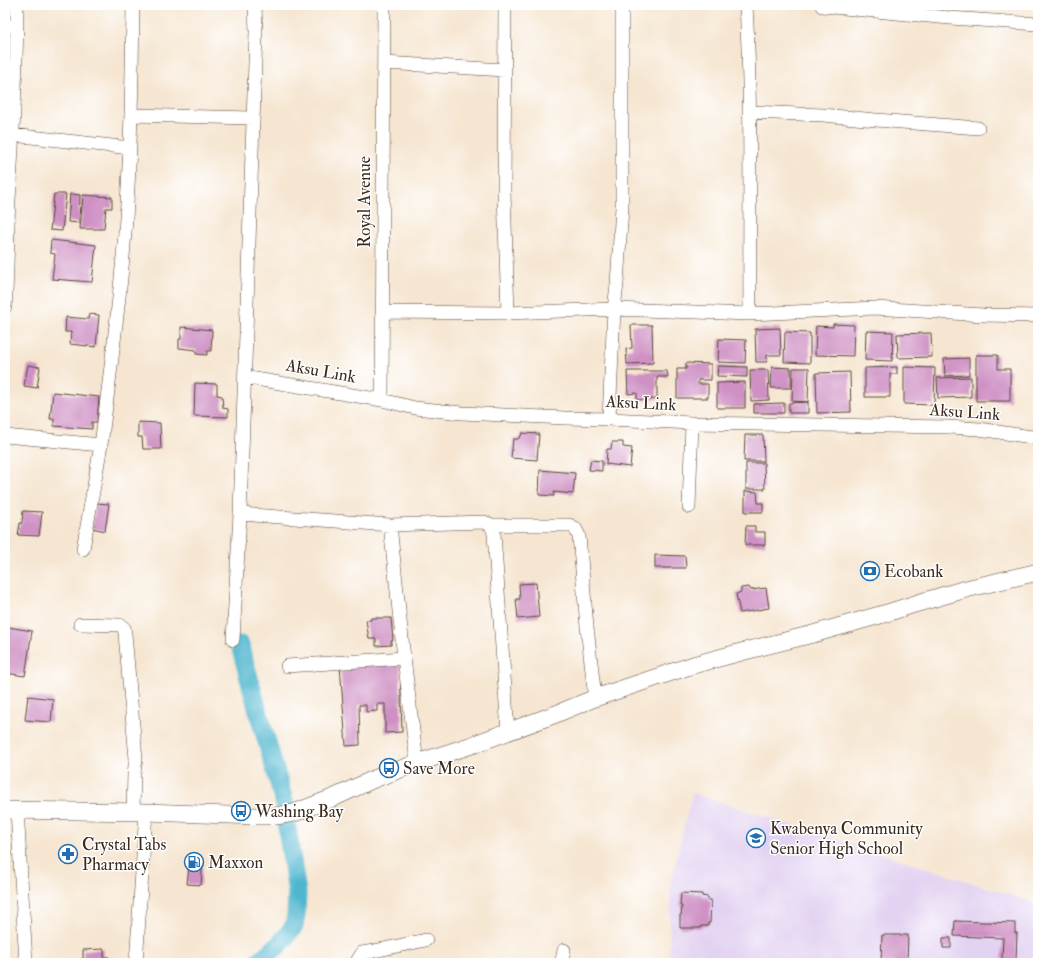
<svg xmlns="http://www.w3.org/2000/svg" width="1043" height="968" viewBox="0 0 1043 968" font-family="'IM FELL Double Pica',serif">
<style>
.built{fill:#e3d3f2}
.lines{fill:none;stroke-linecap:round;stroke-linejoin:round}
.river{stroke:#50b6cf;stroke-width:19}
.building{fill:#cf91c4}
.minor-casing{stroke:#574639;stroke-width:14}
.major-casing{stroke:#574639;stroke-width:18}
.minor{stroke:#fff;stroke-width:13}
.major{stroke:#fff;stroke-width:17}
.labels{text-anchor:middle;dominant-baseline:central;stroke-width:3;stroke-linejoin:round;paint-order:stroke}
.street-label{font-size:17px;fill:#3b2a1e;stroke:#fff}
.poi-label{font-size:17px;fill:#3b2a1e;stroke:#fff;text-anchor:start}
</style>
<rect width="100%" height="100%" fill="#fff"/>
<filter id="ink" filterUnits="userSpaceOnUse"><feTurbulence type="fractalNoise" baseFrequency=".025" numOctaves="2"/><feDisplacementMap in="SourceGraphic" scale="8" xChannelSelector="R" yChannelSelector="G"/><feConvolveMatrix kernelMatrix="1 2 1 2 8 2 1 2 1" color-interpolation-filters="sRGB"/></filter>
<filter id="wash" filterUnits="userSpaceOnUse"><feTurbulence type="fractalNoise" baseFrequency=".012" numOctaves="4" result="noise"/><feDisplacementMap in="SourceGraphic" scale="16" xChannelSelector="R" yChannelSelector="G"/><feGaussianBlur stdDeviation="0.9" result="paint"/><feColorMatrix in="noise" values="0 0 0 0 0 0 0 0 0 0 0 0 0 0 0 0 0 1.4 0 .05"/><feComposite in="paint" operator="in"/></filter>
<g filter="url(#wash)">
<rect width="100%" height="100%" fill="#f6e6d1"/>
<path class="built" d="M692 793 1038 904V963H669L671 882Z"/>
<g class="lines">
<path class="river" d="M240 645 258 711 285 804
M256 963 280 944 294 926 296 915 297 893 286 821"/>
</g>
<g id="blocks">
<path class="building" d="M54 194H66L62 231 50 230Z
M70 194 80 195 79 223 68 222Z
M83 195 112 197V208H106L104 229H80Z
M51 240 96 245 92 282 52 279 55 254 50 253Z
M89 314 99 315 96 347 70 344 71 332H65L66 317 88 319Z
M833 324 854 325 853 356 815 355 816 326 833 327Z
M631 325H652L653 363 627 364 626 349 632 348Z
M181 327 212 330 211 351H207V355L196 354V350L179 348V339H181Z
M780 328 781 355H767V362H756L755 329Z
M866 331 893 332 892 361 865 360Z
M785 332 810 333V363L784 362Z
M931 333 932 357 898 358 897 334Z
M719 339 746 340 745 363 718 362Z
M976 355H998V369H1010V401H976Z
M969 358V375L945 376 944 359Z
M686 363 711 364V380H698V384H708V398H677V369H686Z
M28 365 40 367 37 388 24 386Z
M718 366 747 367V377L717 376Z
M772 367 791 368V388H771Z
M897 367V374H890V397H865V368Z
M904 367 935 368 934 405 904 404Z
M793 368H809L808 402 792 401Z
M750 370H768L769 400 751 401Z
M627 371H667L668 377H657V399L637 400V393L628 394Z
M850 372 851 412 817 413 816 373Z
M971 377V397L938 398 937 378Z
M745 382V408H717V383Z
M195 383 217 384V395L222 396 223 408 228 409V417L194 416Z
M53 392 99 397 97 422H92V429L54 426V419H50Z
M808 402V413H789V403Z
M784 403V413H754V404Z
M138 422 160 423 161 449H143L142 437H138Z
M522 433 539 434 537 460 511 458 513 439H518L521 436Z
M745 435H763L764 461H744Z
M612 442H623V447L632 448 630 467 606 464 607 449H611Z
M591 460 602 461V471L589 470Z
M746 463H764L765 489H746Z
M540 470 575 473 573 494 554 492V496L539 495Z
M745 491 757 492 758 503H763V512H745Z
M96 503 109 504 105 531 92 528Z
M23 511 42 512 39 536 18 535 20 523H22Z
M746 526H755V532H765V545H745Z
M655 555 685 556 686 568H655Z
M536 583 539 617 518 619 516 599H520L519 584Z
M749 587 751 590 766 588 769 608 740 613 736 594 741 592V588Z
M371 618H391L393 640 391 641V645L376 646V639H369L366 620H371Z
M8 627 32 631 25 676 5 673V643Z
M400 662 402 732 385 733V704H377V711L366 712V705H359L360 745 346 746 340 665Z
M28 696 53 699 51 722 25 720Z
M190 858 203 859 201 885 187 884Z
M681 893 702 894V896L708 897V900H711L710 923H708V926H701V928H680V915H681L682 906H680Z
M955 921 1015 923V933H1017L1016 960H1002L1003 938 954 936Z
M882 935H908L907 963H881Z
M943 938H951V948H943Z
M104 949V957H109V963H83V950Z"/>
</g>
</g>
<g filter="url(#ink)">
<use href="#blocks" fill-opacity="0" stroke="#574639" stroke-width="1"/>
<g class="lines">
<g class="minor-casing">
<path id="minor" d="M505 5 504 193 508 313
M746 5C752 108 749 211 750 314
M822 6 950 18 1038 24
M5 26H17
M384 63 505 70
M750 112 823 115 876 120 978 128
M131 115 252 118
M13 135 130 148
M5 307C8 271 7 236 9 200 13 135 17 70 17 5
M382 312 508 313 614 309 750 314 875 308 983 315 1038 316
M244 377 382 400 415 408 462 413 565 418 609 419 692 423 949 427 979 429 1038 438
M382 400 384 5
M609 419 614 309 617 284 622 207V5
M5 436 101 445C110 374 120 303 125 232 131 156 132 81 133 5
M689 507 692 423
M240 514 390 525 404 658 417 763
M390 525 484 522 492 525 494 534 508 732
M492 525H569L575 528 579 536 587 627 595 698
M83 549 101 445
M80 624 120 625 124 628 125 634 136 759 134 773 133 812
M233 640 240 514 256 32 255 5
M287 666 404 658
M17 809 26 963
M136 963 146 812
M356 963 362 953 374 951 426 940
M563 963 562 960 564 950"/>
</g>
<g class="major-casing">
<path id="major" d="M5 810 146 812 256 816H276L294 813 335 797 374 779 417 763 472 745 556 714 595 698 693 665 745 651 813 634 887 613 918 603 966 589 1038 572"/>
</g>
<use href="#minor" class="minor"/>
<use href="#major" class="major"/>
</g>
</g>
<defs>
<g id="bank-ring" transform="scale(1)"><circle r="9.5" fill="#fff" stroke="#1f6fb2" stroke-width="1.5"/><path d="M-6-4H6V4H-6ZM0-2.3a2.3 2.3 0 1 0 0 4.6a2.3 2.3 0 1 0 0-4.6Z" fill="#1f6fb2"/></g>
<g id="bus-ring" transform="scale(1)"><circle r="9.5" fill="#fff" stroke="#1f6fb2" stroke-width="1.5"/><path d="M-5-6H5V4H4V6H2V4H-2V6H-4V4H-5ZM-3.5-4V0h7V-4ZM-3.5 1.2v1.5H-2V1.2ZM2 1.2v1.5H3.5V1.2Z" fill="#1f6fb2"/></g>
<g id="school-ring" transform="scale(1)"><circle r="9.5" fill="#fff" stroke="#1f6fb2" stroke-width="1.5"/><path d="M0-5L7-2L0 1L-7-2ZM-4 1L0 2.5L4 1V4Q0 6-4 4Z" fill="#1f6fb2"/></g>
<g id="pharmacy-ring" transform="scale(1)"><circle r="9.5" fill="#fff" stroke="#1f6fb2" stroke-width="1.5"/><path d="M-2-6h4v4h4v4h-4v4h-4v-4h-4v-4h4Z" fill="#1f6fb2"/></g>
<g id="fuel-ring" transform="scale(1)"><circle r="9.5" fill="#fff" stroke="#1f6fb2" stroke-width="1.5"/><path d="M-5.5-6h7V0h2V4h1.3V-2.5L3-4.5l.8-.8L6-3V5H2.5V1h-1V6h-7ZM-4.2-4.7v3.2H.2V-4.7Z" fill="#1f6fb2"/></g>
</defs>
<g fill-rule="evenodd">
<use href="#bank-ring" x="870" y="571"/>
<use href="#bus-ring" x="389" y="768"/>
<use href="#bus-ring" x="241" y="811"/>
<use href="#school-ring" x="756" y="838"/>
<use href="#pharmacy-ring" x="68" y="854"/>
<use href="#fuel-ring" x="194" y="862"/>
</g>
<g class="labels">
<g class="street-label">
<text transform="translate(364 202) rotate(-90)">Royal Avenue</text>
<text transform="translate(321 371) rotate(10)">Aksu Link</text>
<text transform="translate(641 403) rotate(3)">Aksu Link</text>
<text transform="translate(965 412) rotate(4)">Aksu Link</text>
</g>
<g class="poi-label">
<text x="884" y="571">Ecobank</text>
<text x="403" y="768">Save More</text>
<text x="255" y="811">Washing Bay</text>
<text x="770" y="828">Kwabenya Community<tspan x="770" dy="20">Senior High School</tspan></text>
<text x="82" y="844">Crystal Tabs<tspan x="82" dy="20">Pharmacy</tspan></text>
<text x="208" y="862">Maxxon</text>
</g>
</g>
<rect width="1043" height="968" fill="none" stroke="#fff" stroke-width="20"/>
</svg>
